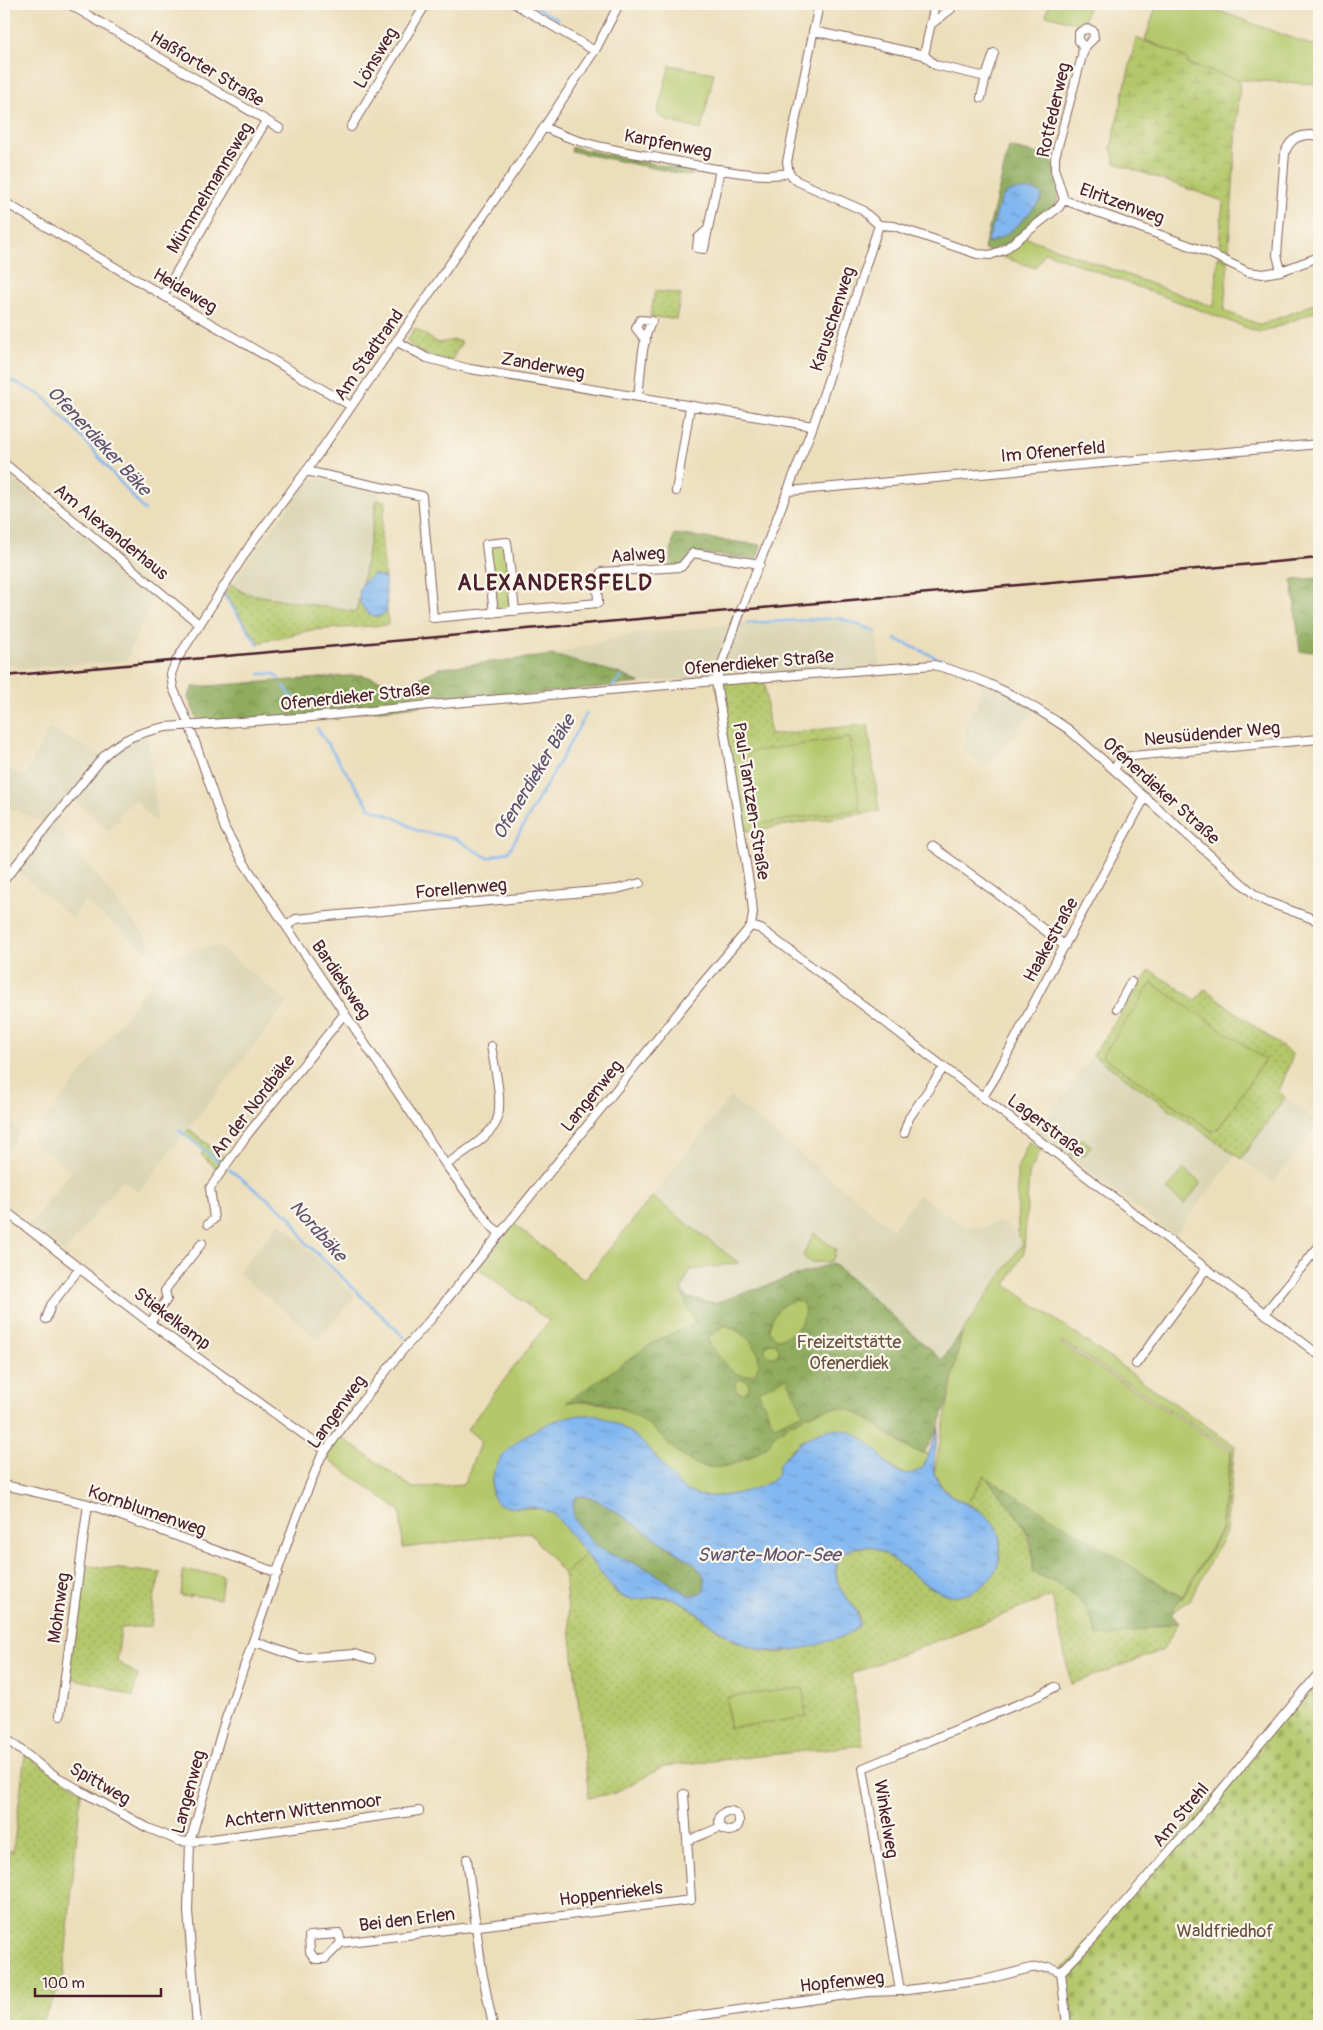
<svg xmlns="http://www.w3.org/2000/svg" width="1323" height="2030" viewBox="0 0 1323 2030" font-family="Pangolin,sans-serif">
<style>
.built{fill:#dad5b5}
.grass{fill:url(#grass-dots);stroke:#7f734a;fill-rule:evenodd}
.forest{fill:url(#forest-crowns);stroke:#6c6644;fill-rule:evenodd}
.wetland{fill:url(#wetland-marsh);stroke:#7f734a}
.cemetery{fill:url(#cemetery-stones);stroke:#7f734a}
.park{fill:#b4c76a;stroke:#7f734a}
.water{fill:url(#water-ripples);stroke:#666b8e;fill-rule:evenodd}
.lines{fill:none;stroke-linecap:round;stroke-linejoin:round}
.stream{stroke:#82b7f0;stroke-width:2.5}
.street-casing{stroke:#83625d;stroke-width:10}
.street{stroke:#fff;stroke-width:8}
.rail{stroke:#4a1f2b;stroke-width:2.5}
.labels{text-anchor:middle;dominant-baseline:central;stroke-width:4.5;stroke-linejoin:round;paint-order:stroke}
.street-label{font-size:18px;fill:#4a1f2b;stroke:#fbf7ec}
.park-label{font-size:18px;fill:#6a513e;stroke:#fbf7ec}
.water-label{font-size:19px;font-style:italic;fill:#5e5470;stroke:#fbf7ec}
.district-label{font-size:22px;font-weight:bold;letter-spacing:1px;fill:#4a1f2b;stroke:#fbf7ec}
</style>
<defs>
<pattern id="grass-dots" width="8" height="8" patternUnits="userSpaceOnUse" patternTransform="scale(1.25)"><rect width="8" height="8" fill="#b4c76a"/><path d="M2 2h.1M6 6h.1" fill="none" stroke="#9caa5c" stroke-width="1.8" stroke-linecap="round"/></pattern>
<pattern id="forest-crowns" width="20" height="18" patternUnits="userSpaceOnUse" patternTransform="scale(1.25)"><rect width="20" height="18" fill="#8fac5e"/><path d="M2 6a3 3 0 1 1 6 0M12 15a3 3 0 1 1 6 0" fill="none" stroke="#778b4e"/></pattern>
<pattern id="wetland-marsh" width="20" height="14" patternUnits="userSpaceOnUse" patternTransform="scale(1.25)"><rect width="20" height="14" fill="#b4c76a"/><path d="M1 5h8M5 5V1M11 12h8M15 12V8" fill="none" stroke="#9caa5c"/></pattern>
<pattern id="cemetery-stones" width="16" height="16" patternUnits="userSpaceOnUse" patternTransform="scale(1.25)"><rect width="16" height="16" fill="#b4c76a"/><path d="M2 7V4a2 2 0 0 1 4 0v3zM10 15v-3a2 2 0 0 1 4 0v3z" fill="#9caa5c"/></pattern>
<pattern id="water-ripples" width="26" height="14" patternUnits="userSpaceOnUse" patternTransform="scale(1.25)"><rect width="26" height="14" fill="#82b7f0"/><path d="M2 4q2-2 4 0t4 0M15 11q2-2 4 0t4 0" fill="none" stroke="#6c94c3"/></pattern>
</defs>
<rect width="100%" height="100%" fill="#fbf7ec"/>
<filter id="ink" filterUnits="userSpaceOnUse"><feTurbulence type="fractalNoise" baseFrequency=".02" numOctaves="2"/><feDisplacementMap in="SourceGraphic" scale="10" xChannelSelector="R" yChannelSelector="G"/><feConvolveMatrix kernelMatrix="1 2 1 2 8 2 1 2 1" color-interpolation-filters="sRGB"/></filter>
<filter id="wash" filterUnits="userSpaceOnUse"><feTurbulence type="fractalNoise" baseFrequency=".0096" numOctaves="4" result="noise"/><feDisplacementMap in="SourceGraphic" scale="20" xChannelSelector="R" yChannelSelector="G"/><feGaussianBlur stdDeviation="1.12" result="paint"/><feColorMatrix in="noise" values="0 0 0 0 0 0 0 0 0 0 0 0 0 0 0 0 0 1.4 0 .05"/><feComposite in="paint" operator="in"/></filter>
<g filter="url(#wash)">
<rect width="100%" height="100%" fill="#ecdebb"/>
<path class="built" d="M4 472 155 593 126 661 20 668 8 663H4Z
M310 478 380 488 357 612 244 593 231 584Z
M839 618 876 631 881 668 716 681 736 624Z
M729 625 713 677 640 683 618 673 553 655 610 639 632 635Z
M983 680 1036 708 987 767 962 750 967 743 964 725 977 705Z
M49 728 104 756 121 742 148 733 157 819 153 820 135 800 118 815 120 818 109 831 72 798 53 822 166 962 171 956 217 945 288 1002 139 1192 122 1180 64 1253 28 1226 72 1171 30 1140 164 966 85 901 72 918 14 868 50 825 4 806V768L25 776Z
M1093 1055 1236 1155 1174 1236 1038 1132Z
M730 1097 893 1229 919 1195 966 1227H983L996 1222 1006 1224 1023 1243 943 1360 833 1263 715 1303 689 1298 681 1291 690 1270 739 1262 652 1197Z
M1285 1097 1319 1123 1273 1183 1241 1159Z
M4 1118 20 1132 4 1155Z
M280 1222 355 1296 319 1340 238 1273Z"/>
<path class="grass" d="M655 291 681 294 676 319 650 317Z
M415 328 438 343 454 340 462 342 451 361C438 358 413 354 407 340Z
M377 500 386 501 381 531 385 578C376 573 368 576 362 584Z
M231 584 244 593 356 612 359 599C364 612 374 623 387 612L388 625 311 630 259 643 225 594Z
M764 677 770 735 868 724 879 811 741 832 716 681Z
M1150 970 1196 1000 1205 989 1293 1055 1279 1092 1285 1097 1241 1159 1093 1055ZM1265 1059 1219 1128 1212 1131Z
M189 1129 229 1161 221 1172 201 1155 204 1149 184 1134Z
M984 1475C1010 1507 1035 1528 1033 1572 1065 1588 1088 1597 1097 1635L1111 1636 1179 1622 1163 1650 1071 1684 1052 1596 851 1674 863 1745 665 1766 615 1793 589 1798 564 1574 586 1554 616 1593 627 1599 658 1597 672 1598 684 1604 728 1638 757 1649 776 1653 803 1648 842 1637 860 1616 841 1590 836 1577 837 1561 843 1553 855 1548 869 1546 882 1551 929 1587 949 1595H965L994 1574 1000 1559V1537L975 1507 967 1504Z
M80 1565 161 1573 154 1598 151 1626 121 1628 117 1661 138 1675 133 1697 101 1685 65 1677Z
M25 1754 81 1791 63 1982 39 2026H21L4 2021V1851H13Z"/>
<path class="forest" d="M572 147 694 172 691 176 571 151Z
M1009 147 1051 157 1059 194 1056 205 1010 243 989 251 984 249Z
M674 534 761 545 757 559 693 553 681 567 669 568Z
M1319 578V650L1300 652 1292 580Z
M553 655 618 673 640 683 312 717 200 726 188 697 193 687 362 675 395 684 411 682 439 668Z
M833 1263 942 1360 962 1332 950 1392 939 1427 924 1453 912 1450 860 1413C833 1420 804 1424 779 1433 773 1436 770 1443 766 1447 753 1456 733 1467 717 1468 677 1469 652 1418 615 1406 599 1400 582 1402 566 1402L657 1340 695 1324 681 1291 689 1298 715 1303ZM796 1300 769 1330C771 1315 781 1303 796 1300ZM725 1325 736 1329 751 1374H737L707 1340ZM768 1344 778 1346 779 1352 776 1355 771 1357 766 1348Z
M984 1475 1183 1598 1171 1614 1179 1622 1111 1636 1097 1635C1088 1597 1065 1588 1033 1572 1033 1562 1034 1552 1031 1541 1026 1522 997 1492 984 1475Z
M583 1496 591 1497 610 1508 692 1562C702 1571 707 1577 704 1590L697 1595H689C675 1588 663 1578 649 1570 634 1562 618 1559 603 1550 587 1540 563 1515 576 1497Z"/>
<path class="wetland" d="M1136 38 1188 57V64L1240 80 1228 262 1218 257 1223 201 1115 163 1111 148Z"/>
<path class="cemetery" d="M1319 1675V2026H1067L1061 1972Z"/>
<path class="park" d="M1049 4H1089L1083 25 1046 15Z
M1157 4H1200L1319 48V84L1240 80 1188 64 1187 58 1145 40Z
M670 65 714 73 701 130 668 121 657 114Z
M1022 236 1214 307 1218 257 1228 262 1224 311 1261 325 1319 302V310L1261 333 1045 252 1035 268 994 254Z
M507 542 515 611 494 613 486 544Z
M850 738 860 809 758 824 748 752Z
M1152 983 1265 1059 1219 1128 1212 1131 1102 1056Z
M1081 1138 1091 1146 1084 1156H1071V1149Z
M1029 1141 1041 1150 1029 1174 1024 1252 1006 1285 1235 1446 1226 1532 1190 1600 1171 1614 1178 1601 1183 1597 1222 1530 1232 1449 1062 1342 1061 1344 1231 1451 1221 1530 1182 1597 984 1476 967 1504C950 1496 942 1490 934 1473L962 1332 1023 1243 1018 1236 1017 1169Z
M1184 1169 1201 1183 1184 1204 1167 1190Z
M652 1197 739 1263 690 1270 681 1291 695 1324 657 1340 567 1402C607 1401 630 1407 660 1435 671 1447 686 1462 702 1466 723 1472 750 1459 766 1447 770 1443 772 1438 775 1435 788 1423 820 1408 837 1408 868 1410 886 1438 912 1450 918 1452 925 1453 931 1455 928 1459 926 1466 922 1469 904 1485 884 1461 874 1448L805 1439 792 1449 779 1464C779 1471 779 1477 773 1481 757 1493 707 1501 690 1493 675 1485 663 1465 653 1453L501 1458 492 1481V1495L509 1507 543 1509 555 1515 586 1554 564 1574 529 1532 403 1548 400 1511 323 1455 337 1434 413 1488 464 1484 481 1441 467 1429 549 1321 478 1268 514 1224 584 1280Z
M814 1233 836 1250 834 1257 830 1262H809L803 1256Z
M796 1300 803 1303C809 1319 792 1341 775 1338L769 1330C771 1315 781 1303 796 1300Z
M725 1325C742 1331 759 1344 759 1364L755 1373C733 1384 718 1354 707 1339Z
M765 1350a7 7 0 1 1 14 0a7 7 0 1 1-14 0Z
M787 1378 803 1413 774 1426 758 1391Z
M735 1386a7 7 0 1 1 14 0a7 7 0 1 1-14 0Z
M183 1570 223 1575 220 1599 190 1595V1597L181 1596Z
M803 1688 806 1717 729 1728 727 1697Z"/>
<path class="water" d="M1024 190H1035L1042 195 1041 200C1026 216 1009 238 987 243L1002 197 1011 191Z
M374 574 385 578 387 612 383 615 375 617C354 607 354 585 374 574Z
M594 1415C624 1424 641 1439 661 1463 669 1473 679 1488 691 1493 712 1501 738 1494 759 1487 771 1482 779 1479 779 1464 806 1433 837 1413 873 1447 881 1455 886 1466 897 1472 906 1476 915 1473 923 1468L939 1427C938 1438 931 1467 935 1476 948 1510 1000 1502 1000 1546 1000 1556 999 1566 993 1575 987 1583 979 1589 970 1593 934 1608 902 1556 871 1547 863 1545 853 1548 845 1552 837 1557 835 1566 836 1575 837 1594 859 1605 860 1624 850 1637 834 1639 820 1644 771 1658 747 1652 707 1621 696 1613 686 1602 672 1598 657 1594 640 1602 627 1599 624 1598 620 1595 617 1593L554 1514C547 1511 540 1508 532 1507 521 1507 509 1510 498 1503 492 1499 492 1493 492 1486 492 1448 539 1424 571 1416 578 1415 586 1415 594 1415ZM583 1496 591 1497 610 1508 692 1562C702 1571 707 1577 704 1590L697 1595H689C675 1588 663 1578 649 1570 634 1562 618 1559 603 1550 588 1540 563 1514 576 1497Z"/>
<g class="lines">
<path class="stream" d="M529 4 558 19
M4 377 43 396 73 427 145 511
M224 595 258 645
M747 623 839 618 876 631
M895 639 981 677
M260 674H275L279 679
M993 682 1015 693
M284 686 300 708
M612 687 621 678
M317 728 370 808 396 818 418 831 454 838 488 858 509 851 587 713
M179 1130 223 1165
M229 1169 291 1217 306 1243 404 1337"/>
</g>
</g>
<g filter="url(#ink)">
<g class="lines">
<g class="street-casing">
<path id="street" d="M69 4 279 128
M515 4 595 51
M930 25 951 9 953 4
M813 31 924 55 935 4
M924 55 935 65 986 77 981 98
M986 77 994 53
M351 127 426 4
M544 127C583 147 627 151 669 160 704 166 755 180 789 173
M1064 200 1055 171V157L1082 56 1086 46 1094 38 1093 31C1088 28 1084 29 1079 33V41L1083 46 1082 56
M4 202 351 406
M879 225 894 226 977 254 990 255 1004 250 1059 207 1064 200 1207 252 1248 272 1263 274 1281 271 1319 257
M707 230 698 238 697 248 704 249 720 169
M1281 271 1277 255 1285 153C1290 137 1303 133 1319 136
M163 295 266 121
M396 341 427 358 470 369 813 426
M638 397C641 375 641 340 652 321L640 320 636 328 646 341
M4 463 199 624
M306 471 422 496 433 618 598 603 597 582 601 572 681 567 693 553 760 564
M676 491 690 407
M788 491 1319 444
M494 613 486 544 507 542 515 611
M716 681 741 610 813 426 879 225 862 210 797 181 789 173 787 162 819 4
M716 681 752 901 753 913 751 926
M1114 770 1121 757 1319 739
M932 846 998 894 1065 946
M4 880 104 756C122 738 141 732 166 727L312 717 429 705 716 681 934 665C985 678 1025 700 1068 729L1255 895 1265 901 1319 921
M287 926 296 919 617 889 640 883
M751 926 761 929 868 1009 1319 1355
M1117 1008 1131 982
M983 1097 996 1076 1042 987 1145 797
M904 1133 909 1118 944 1067
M446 1165C462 1153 482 1142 494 1126 506 1110 494 1065 491 1046
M4 1210 150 1323 325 1450
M208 1224 214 1219 210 1188 247 1135 345 1013
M500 1233 491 1226 446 1165 244 863 225 829 190 727 173 688 171 674 176 661 253 541 310 466 531 147 597 47 619 4
M1264 1314 1319 1246
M46 1319 51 1305 80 1268
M150 1323 167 1299 165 1291 168 1286 202 1243
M1136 1364 1206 1269
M4 1485 88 1504 278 1573
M253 1641 301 1658 354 1654 371 1659
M60 1715 88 1504
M4 1737 46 1770 81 1791 148 1828 179 1841 190 1842 419 1811
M719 1821a10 10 0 1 1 20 0a10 10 0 1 1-20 0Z
M687 1841 721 1827
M467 1859 482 1971 493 2026
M341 1943 325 1959H315L310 1952 309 1936 339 1934 341 1943 691 1900 684 1794
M1061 1972 1092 1940 1194 1823 1319 1673
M1061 1972 1067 2026
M900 1991 863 1768 1038 1696 1055 1687
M197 2026 188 1911 190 1842 223 1727 295 1521 321 1457 356 1409 402 1351 431 1319 691 997 751 926
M624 2026 868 1992 900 1991 984 1980 1031 1968 1049 1967 1061 1972"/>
</g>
<use href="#street" class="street"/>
<path class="rail" d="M4 676 1319 558"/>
</g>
</g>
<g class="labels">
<g class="street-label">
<text transform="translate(376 58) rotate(-59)">Lönsweg</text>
<text transform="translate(207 69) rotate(31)">Haßforter Straße</text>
<text transform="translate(1054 110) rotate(-77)">Rotfederweg</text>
<text transform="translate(668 144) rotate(11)">Karpfenweg</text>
<text transform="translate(210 188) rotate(-59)">Mümmelmannsweg</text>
<text transform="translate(1122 204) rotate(20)">Elritzenweg</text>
<text transform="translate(185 291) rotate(31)">Heideweg</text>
<text transform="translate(833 319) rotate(-72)">Karuschenweg</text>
<text transform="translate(369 355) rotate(-55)">Am Stadtrand</text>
<text transform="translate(543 366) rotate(10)">Zanderweg</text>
<text transform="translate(1053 452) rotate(-5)">Im Ofenerfeld</text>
<text transform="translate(111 532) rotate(39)">Am Alexanderhaus</text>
<text transform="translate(638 555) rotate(-4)">Aalweg</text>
<text transform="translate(759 663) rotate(-5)">Ofenerdieker Straße</text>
<text transform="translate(355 697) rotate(-6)">Ofenerdieker Straße</text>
<text transform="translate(1212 734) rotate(-5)">Neusüdender Weg</text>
<text transform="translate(1161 791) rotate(42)">Ofenerdieker Straße</text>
<text transform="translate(751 801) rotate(81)">Paul-Tantzen-Straße</text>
<text transform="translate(461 889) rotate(-5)">Forellenweg</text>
<text transform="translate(1051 940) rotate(-61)">Haakestraße</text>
<text transform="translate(341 980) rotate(56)">Bardieksweg</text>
<text transform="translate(592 1096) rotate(-51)">Langenweg</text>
<text transform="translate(253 1106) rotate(-52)">An der Nordbäke</text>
<text transform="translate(1046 1126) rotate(37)">Lagerstraße</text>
<text transform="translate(172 1319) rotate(37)">Stiekelkamp</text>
<text transform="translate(337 1412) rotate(-54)">Langenweg</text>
<text transform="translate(147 1511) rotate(19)">Kornblumenweg</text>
<text transform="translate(59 1608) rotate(-82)">Mohnweg</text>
<text transform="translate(100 1784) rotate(30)">Spittweg</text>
<text transform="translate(189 1792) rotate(-75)">Langenweg</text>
<text transform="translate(303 1811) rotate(-8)">Achtern Wittenmoor</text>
<text transform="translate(1181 1815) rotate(-50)">Am Strehl</text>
<text transform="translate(886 1819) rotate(81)">Winkelweg</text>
<text transform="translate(611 1894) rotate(-7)">Hoppenriekels</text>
<text transform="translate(407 1920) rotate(-7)">Bei den Erlen</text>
<text transform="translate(842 1982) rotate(-6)">Hopfenweg</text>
</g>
<g class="park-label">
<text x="849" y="1342">Freizeitstätte<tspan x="849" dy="21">Ofenerdiek</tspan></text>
<text x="1225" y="1931">Waldfriedhof</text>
</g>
<g class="water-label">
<text transform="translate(99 441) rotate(47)">Ofenerdieker Bäke</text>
<text transform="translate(534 777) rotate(-59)">Ofenerdieker Bäke</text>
<text transform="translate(318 1231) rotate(48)">Nordbäke</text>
<text x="769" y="1555">Swarte-Moor-See</text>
</g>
<g class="district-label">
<text x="555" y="583">ALEXANDERSFELD</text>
</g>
</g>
<rect width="1323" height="2030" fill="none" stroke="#fbf7ec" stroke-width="20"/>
<path d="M35 1988v8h126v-8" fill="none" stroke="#4a1f2b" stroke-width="2.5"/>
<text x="42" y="1988" font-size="15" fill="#4a1f2b" stroke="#fbf7ec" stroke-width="4" paint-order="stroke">100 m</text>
</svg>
